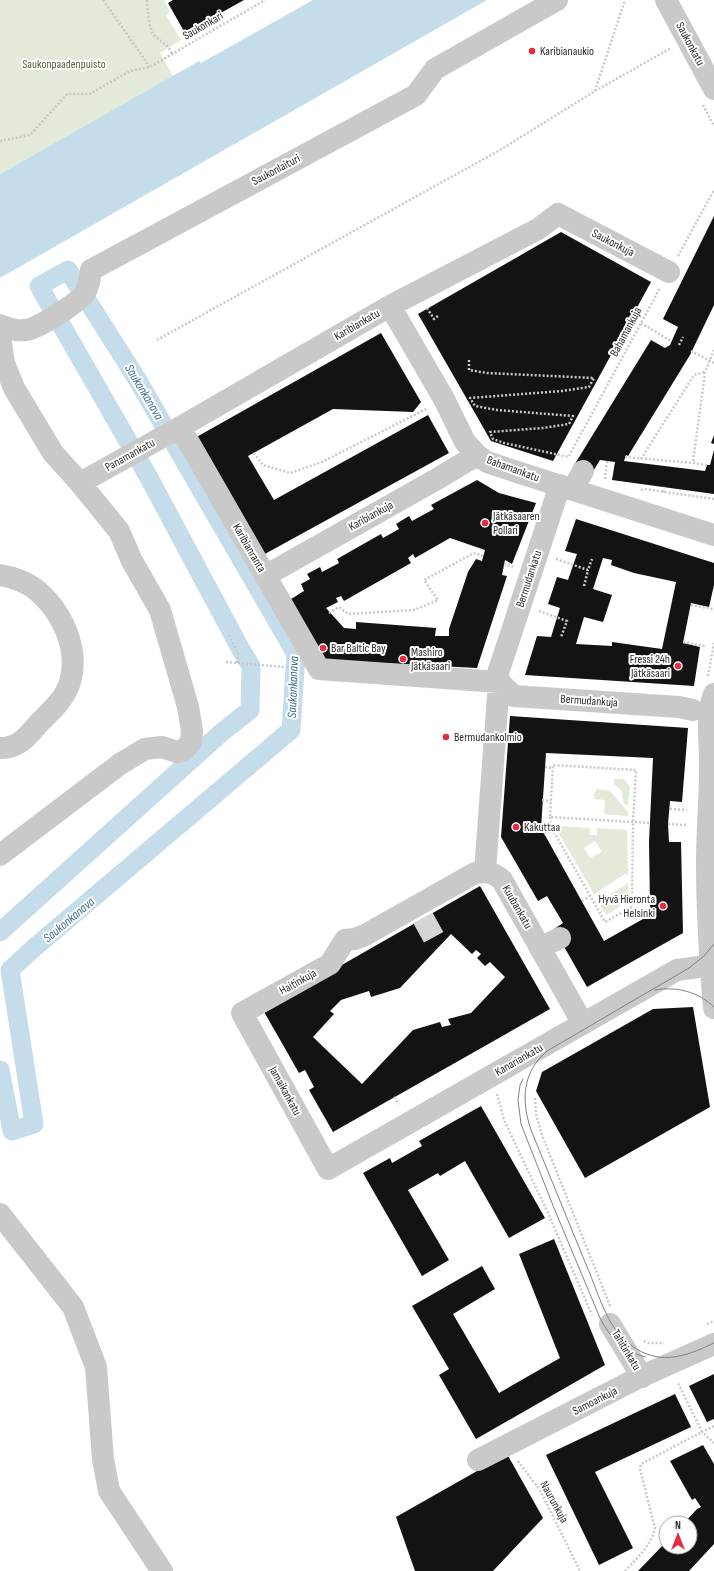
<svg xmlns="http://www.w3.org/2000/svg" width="714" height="1571" viewBox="0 0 714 1571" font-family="'Sofia Sans Condensed',sans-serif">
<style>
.green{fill:#e3ead9;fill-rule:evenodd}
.water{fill:#c5ddea}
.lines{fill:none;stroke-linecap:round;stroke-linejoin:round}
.canal{stroke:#c5ddea;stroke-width:19}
.building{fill:#131313;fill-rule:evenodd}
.minor-tunnel{stroke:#d5d5d5;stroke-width:22;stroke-dasharray:22 11;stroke-linecap:butt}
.path{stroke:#c9c9c9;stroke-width:2.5;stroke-dasharray:2 2;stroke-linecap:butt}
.minor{stroke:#c9c9c9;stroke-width:22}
.tram{stroke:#818181;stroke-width:1}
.poi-dot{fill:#e52c3e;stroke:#fff;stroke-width:1.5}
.labels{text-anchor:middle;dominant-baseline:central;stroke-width:4;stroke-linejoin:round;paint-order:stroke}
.street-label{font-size:12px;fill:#2c2c2c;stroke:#fff}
.poi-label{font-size:12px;fill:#2c2c2c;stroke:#fff;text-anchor:start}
.park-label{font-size:12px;fill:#50673a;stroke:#fff}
.water-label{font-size:13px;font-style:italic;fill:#3b6f8e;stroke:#fff}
</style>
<rect width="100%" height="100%" fill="#fff"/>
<path class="green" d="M0 0H164L170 12 166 15 181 40 160 53 173 76 0 174Z
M614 779H624L630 787 628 806 624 804 621 790 614 784Z
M597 789 610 791 628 812V816L604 814 605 800 594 799V794Z
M558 826 590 828V835H597V828L627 830 628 874H625L594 894 557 830ZM595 841 602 852 590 858 584 848Z
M628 883C629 902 622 906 606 915L598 902Z"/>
<path class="water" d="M313 0H487L0 278V174L199 61 201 63Z"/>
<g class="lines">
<path class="canal" d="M0 932 221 733 250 710 251 666 240 648 148 476 39 286 68 270 137 379 296 654 291 730 35 947 10 970 34 1124 12 1131 0 1070"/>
</g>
<path class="building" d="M173 0H244L185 33 168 3Z
M714 216V305L690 355 628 456 626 455 624 461 705 471 707 465H710L714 450V494L612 480 615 462 600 460 592 473 573 467 651 340 665 348 670 345 678 327 663 319Z
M561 232 651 282 553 461 491 441 418 314Z
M381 333 421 402 413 412 333 409 248 456 274 500 428 415 449 453 263 555 193 439Z
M714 435V444L711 443Z
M477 480 499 493 536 503 512 564 505 560 502 575 507 576 477 668 325 660 291 599 304 591 301 584 310 579 307 574 320 567 322 572 339 563 337 559 381 534 383 538 399 529 396 524 409 516 412 521 434 509 431 505ZM450 538 485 550 482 561 476 559 468 572 449 629V636H435L436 628 356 622V629L344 628 326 608 338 602 336 598 341 596 344 601 411 563 408 558 413 554 415 558Z
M576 519 714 563V585L709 607 691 603 683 643 700 647 694 686 525 675 537 636 551 637 560 608 548 604 557 577 568 580 577 554 565 551ZM603 558 612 560 611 565 634 573 676 582 662 649 612 642V646L576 644 584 617 603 622 612 595 593 589Z
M510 716 688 728 682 802 670 801 668 824 669 842H681L683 933 587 987 554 929 563 923 547 896 538 901 501 837ZM546 753 653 758 649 842 650 907 643 919 604 941 541 828Z
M480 886 550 1009 333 1132 309 1090 314 1087 305 1070 299 1073 263 1010ZM451 934 472 954 476 950 481 954 477 958 485 966 490 962 505 977 471 1013 448 1019 451 1025 442 1027 440 1022 413 1030 362 1084 313 1037 334 1014 330 1011 341 1000 369 991 371 997 400 988Z
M693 1007 710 1107 585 1178 536 1091 542 1072 653 1009Z
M481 1106 545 1218 509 1238 465 1161 440 1176 438 1173 408 1190 449 1260 422 1276 363 1173 390 1158 392 1163 422 1146 419 1141Z
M554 1239 605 1365 476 1439 439 1375 449 1369 412 1306 482 1266 495 1289 453 1314 499 1393 560 1358 519 1254Z
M714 1374V1419L707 1422 689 1386Z
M675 1394 691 1427 595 1472 633 1548 599 1565 546 1455Z
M703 1445 714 1464V1544L689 1571H638L666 1542V1547H690V1523H684L697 1509 701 1507 695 1498 692 1500 670 1461Z
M507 1454 543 1518 493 1571H415L396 1517Z"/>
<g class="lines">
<path class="minor-tunnel" d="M423 918 439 947"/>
<path class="path" d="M103 0 150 67
M147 0C148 10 148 27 154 35 161 42 168 44 172 54
M595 91 625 0
M703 105 714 126
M0 141 30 135 67 94H90L130 71 150 67 265 0
M678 256 714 190
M427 308 434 319 438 316 437 315
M641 323 671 341
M157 340 500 150 595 91 671 48
M679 345 683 337
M691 351 714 363
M469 360V370L487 373 594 378 589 387 562 391 470 398 475 406 497 410 573 416 569 424 543 428 490 432 493 439 504 443 569 457
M254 453 263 465 290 473 322 462 428 408
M569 456 660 288
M625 457 693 463
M641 459 694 375 705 372
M707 465 693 463 705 372 714 350
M605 479 607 461
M641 490 644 489 714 499
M663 492 665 487
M556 559 588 570 592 559
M504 564 513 567
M584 586 588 570
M691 605 713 609
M539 611 567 621 561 637
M329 613 339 607 348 614 414 610 438 600 424 580 474 553 483 556
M229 635 238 654 237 663
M683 642 705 646
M226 662 296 668
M708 676 714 643
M545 767 552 768
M542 800 551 801
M670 809 687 810
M550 817V825L605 922 632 907 633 822 636 770 553 765 550 817 650 823
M668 824 687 825
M544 834 552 829
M582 901 590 896
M497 1094 504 1120 548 1213 592 1315
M394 1097 399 1104
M535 1098 536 1114 542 1135 610 1306
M707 1324 714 1321
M644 1341 648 1343H664
M714 1426 702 1432 714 1443
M518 1461 541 1492 580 1571
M625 1571C637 1558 651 1546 655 1528L640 1469 641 1464 702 1432 678 1383"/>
<path class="minor" d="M666 0 714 89
M390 306 444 399 465 442 477 455 487 462 514 471 714 535
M0 325C9 329 21 332 30 329 43 325 76 304 84 294 89 287 90 278 91 270L416 95 435 69 557 0
M0 337 4 363 14 388 53 453 80 483 119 531 132 561 160 610 188 707 192 731 191 742 183 751 177 752 162 747 145 749 120 764 0 855
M180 427 319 669 499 682 485 872
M80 483 177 429 390 306 538 229 558 214 669 272
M560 485 498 673 499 682 514 696 679 707 693 710
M573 489 583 471
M0 575C12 577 24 581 34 588 61 609 80 648 70 682 65 699 51 711 39 723 28 736 18 749 0 748
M265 576 437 479 477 455
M714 694C705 718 711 744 710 769 710 800 707 831 707 863 707 911 710 960 714 1008
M540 948 560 938
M583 1024 502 880C493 872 486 871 475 873L365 935 355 939 345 940 330 964 242 1013 328 1169 677 970 714 965
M0 1214 73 1307 96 1367 103 1459 109 1491 162 1571
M610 1324 642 1377
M478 1460 638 1378 714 1344"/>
<path class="tram" d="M714 944 704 956 689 968 547 1051C522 1073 521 1100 531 1130 549 1174 567 1218 585 1262 594 1282 601 1307 613 1326 620 1337 630 1346 642 1352 667 1364 691 1354 714 1343
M655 990C676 986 699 992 714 1007
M523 1079 520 1085 518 1100 521 1124 554 1208 600 1318C610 1338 624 1351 645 1357"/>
</g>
<g class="poi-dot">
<circle cx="532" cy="51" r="4"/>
<circle cx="485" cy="523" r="4"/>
<circle cx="323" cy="648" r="4"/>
<circle cx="403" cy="659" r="4"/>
<circle cx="678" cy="666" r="4"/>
<circle cx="446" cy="737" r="4"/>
<circle cx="516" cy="827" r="4"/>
<circle cx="663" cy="906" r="4"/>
</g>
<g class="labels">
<g class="street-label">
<text transform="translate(203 26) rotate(-30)">Saukonkari</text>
<text transform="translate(690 44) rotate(62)">Saukonkatu</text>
<text transform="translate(276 170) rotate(-28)">Saukonlaituri</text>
<text transform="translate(613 243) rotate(27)">Saukonkuja</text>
<text transform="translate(357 325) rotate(-30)">Karibiankatu</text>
<text transform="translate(626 332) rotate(-62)">Bahamankuja</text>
<text transform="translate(130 455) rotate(-29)">Panamankatu</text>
<text transform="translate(513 469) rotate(20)">Bahamankatu</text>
<text transform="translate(371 516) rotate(-29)">Karibiankuja</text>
<text transform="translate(249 548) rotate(60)">Karibianranta</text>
<text transform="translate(529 579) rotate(-72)">Bermudankatu</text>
<text transform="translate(589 701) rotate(4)">Bermudankuja</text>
<text transform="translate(517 907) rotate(60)">Kuubankatu</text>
<text transform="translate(298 982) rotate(-29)">Haitinkuja</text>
<text transform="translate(519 1060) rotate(-30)">Kanariankatu</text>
<text transform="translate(285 1091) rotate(61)">Jamaikankatu</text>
<text transform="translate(626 1350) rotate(59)">Tahitinkatu</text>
<text transform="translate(595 1401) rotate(-27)">Samoankuja</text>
<text transform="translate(554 1502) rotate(61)">Naurunkuja</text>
</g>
<g class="poi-label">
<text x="540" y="51">Karibianaukio</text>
<text x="493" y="516">Jätkäsaaren<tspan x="493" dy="14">Pollari</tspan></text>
<text x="331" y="648">Bar Baltic Bay</text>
<text x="411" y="652">Mashiro<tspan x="411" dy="14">Jätkäsaari</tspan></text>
<text x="670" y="659" text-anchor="end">Fressi 24h<tspan x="670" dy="14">Jätkäsaari</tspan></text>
<text x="454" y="737">Bermudankolmio</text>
<text x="524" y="827">Kakuttaa</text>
<text x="655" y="899" text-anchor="end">Hyvä Hieronta<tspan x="655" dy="14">Helsinki</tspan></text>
</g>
<g class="park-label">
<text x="64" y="64">Saukonpaadenpuisto</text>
</g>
<g class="water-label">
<text transform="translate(144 392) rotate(59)">Saukonkanava</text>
<text transform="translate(293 687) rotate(-88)">Saukonkanava</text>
<text transform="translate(69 920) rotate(-40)">Saukonkanava</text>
</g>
</g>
<g transform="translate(678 1535)"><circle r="19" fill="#ffffff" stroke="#ababab"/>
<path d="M0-3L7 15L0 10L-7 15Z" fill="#e52c3e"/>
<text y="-6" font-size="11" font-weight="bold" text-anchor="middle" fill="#2c2c2c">N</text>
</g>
</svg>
